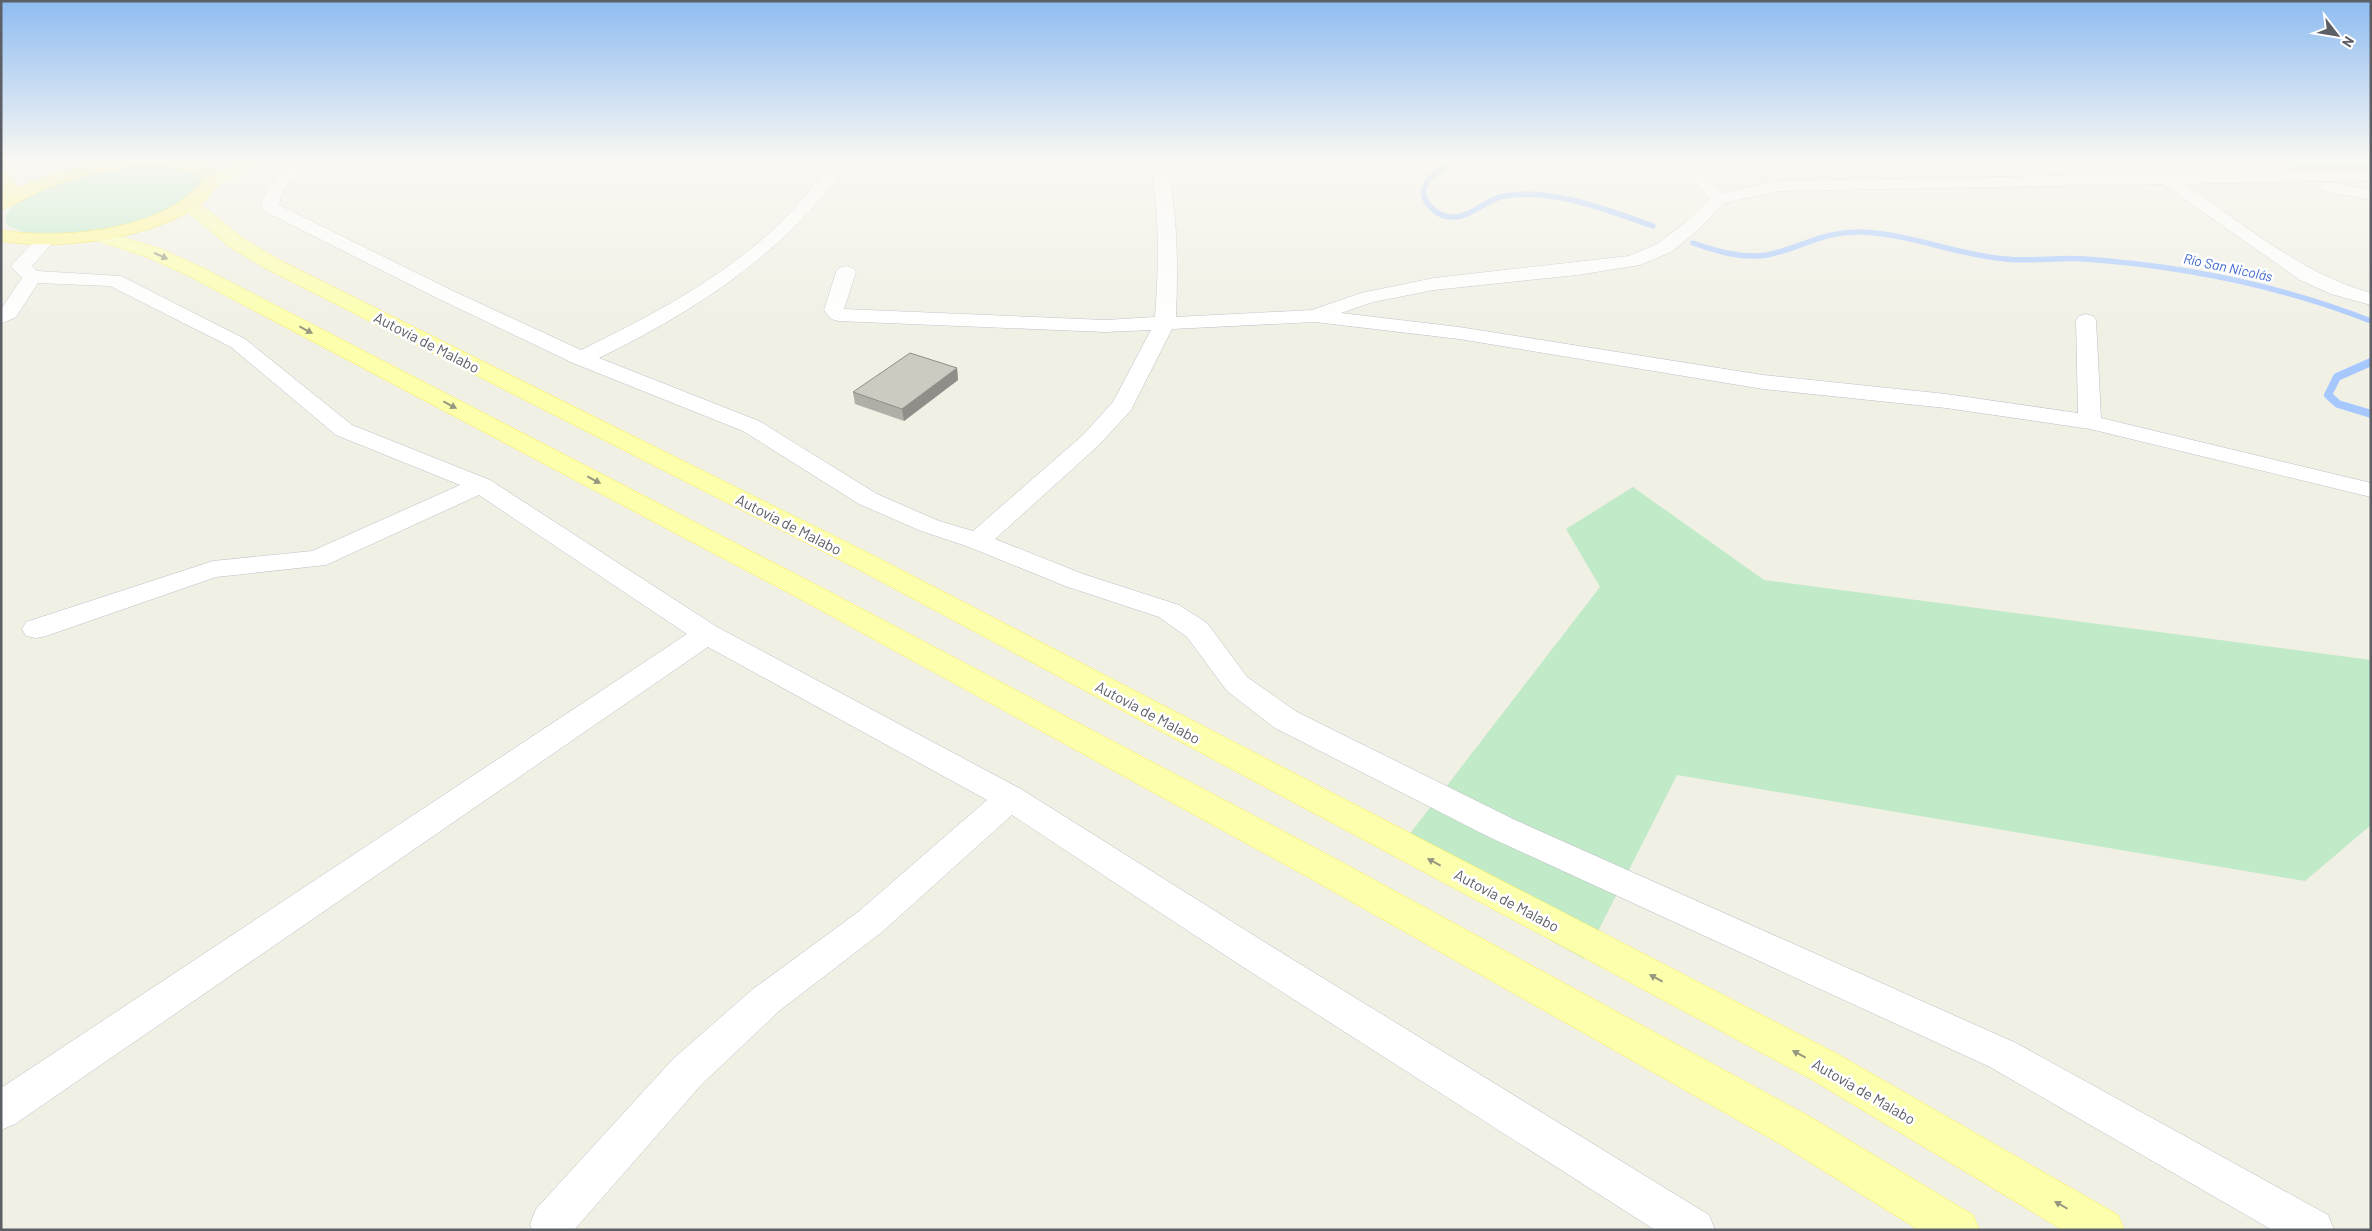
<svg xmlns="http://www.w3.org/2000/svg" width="2372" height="1231" viewBox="0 0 2372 1231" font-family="Barlow,sans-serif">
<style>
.green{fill:#c0eac8}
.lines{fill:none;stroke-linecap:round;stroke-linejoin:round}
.stream-far1{stroke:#a7c8ff;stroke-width:5.5}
.stream{stroke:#a7c8ff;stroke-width:8}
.minor-casing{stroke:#bdbec5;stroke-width:1}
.major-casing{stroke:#fdee52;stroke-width:1}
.highway-casing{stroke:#f6d800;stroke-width:1}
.minor{fill:#fff;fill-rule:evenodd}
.major{fill:#fcffac;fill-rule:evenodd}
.highway{fill:#fff88e;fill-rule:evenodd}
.wall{fill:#afafa7}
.shaded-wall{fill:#8f8e88}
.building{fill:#cccbc2;stroke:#8f8e88}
.oneway{fill:#95977f}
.labels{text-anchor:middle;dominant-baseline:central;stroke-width:5;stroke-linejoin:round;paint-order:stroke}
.far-water-label{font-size:14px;font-style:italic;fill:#3e69ce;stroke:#fff}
.street-label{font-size:15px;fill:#5d5f67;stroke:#fff}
</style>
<rect width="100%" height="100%" fill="#f1f0e5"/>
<path class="green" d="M2282 161H2371V168L2292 169Z
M150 166C160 166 208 167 200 186 197 192 191 196 186 199 149 223 45 251 6 224 0 186 124 167 150 166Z
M1633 487 1764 580 2371 660V825L2305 881 1677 775 1584 959 1395 853 1600 587 1566 529Z"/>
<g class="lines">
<path class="stream-far1" d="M1451 161 1428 180 1423 192C1425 205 1438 217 1452 217 1471 218 1486 199 1504 196 1554 188 1607 210 1653 226
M1693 243C1716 251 1742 259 1767 255 1802 248 1822 231 1861 232 1911 234 1957 255 2006 259 2032 262 2058 257 2085 259 2183 266 2279 285 2371 321"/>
<path class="stream" d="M2371 362 2337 377 2328 395 2338 404 2371 414"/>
<g class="minor-casing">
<path id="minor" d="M321 161C308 179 285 172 279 205L451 290 581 350C651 316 721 279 778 225 798 205 816 183 833 161H850C787 252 697 310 599 358L759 421 877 494 939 521 973 531 1083 435 1113 402 1151 330 1105 332 838 321 831 319 824 310 836 272 839 268 846 266 853 268 856 272 844 309 1105 320 1155 317C1159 265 1160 213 1150 161H1166C1178 212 1178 265 1176 317L1312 310 1361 293 1434 278 1629 256 1657 244 1685 223 1709 199 1680 161H1697L1722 193 1779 181 2371 170V180L2185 184C2244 224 2301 274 2371 293V305L2331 294 2300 280 2163 184 1779 191 1724 203 1697 231 1671 252 1640 265 1577 275 1434 290 1373 302 1341 313 1459 327 1763 375 1946 394 2078 413 2076 320 2079 316 2086 314 2093 316 2096 320 2101 418 2371 483V497L2090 429 1946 408 1763 389 1459 339 1315 322 1172 329 1131 410 1099 445 995 539 1083 574 1179 605 1207 623 1247 677 1297 712 1513 819 2016 1043 2328 1215 2334 1230H2272L1990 1067 1489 837 1275 728 1227 691 1187 637 1159 617 1065 586 969 547 921 531 859 504 743 431 573 363 437 298 264 211 261 207C265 188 280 165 301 161 307 160 315 161 321 161Z
M2328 182 2371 190V200L2322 191 2319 187 2322 183Z
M46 234 53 236 55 240 32 266 37 271 121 276 245 339 352 425 490 480 717 627 1021 789 1266 943 1709 1215 1715 1230H1655L1240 965 1012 815 882 932 779 1011 701 1085 574 1230H532L530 1224 536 1209 673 1059 753 989 858 912 987 800 708 647 15 1124 1 1130V1088L687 634 479 495 326 565 216 577 46 636 36 638 26 636 22 629 26 622 213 561 312 551 460 485 336 435 231 347 110 286 38 283 16 317 1 324V309L22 278 11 266 39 236Z"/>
</g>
<g class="major-casing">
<path id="major" d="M242 161H264L262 164 217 185H205L203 181 205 177Z
M189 199 195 200 244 239 279 260 874 556 1839 1055 2118 1215 2124 1230H2063L1811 1079 856 568 265 268 230 247 183 208 180 204 183 200Z
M98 230 161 249 203 268 826 590 1332 857 1812 1118 1973 1215 1979 1230H1919L1784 1146 1308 877 806 602 189 276 147 257 92 239 89 235 92 231Z"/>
</g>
<g class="highway-casing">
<path id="highway" d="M108 161H195L214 168 219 181C215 188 210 197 203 202 157 239 58 251 1 241V230C59 240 165 231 202 181L201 175C154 157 96 170 50 187 33 193 18 205 1 209V197L3 195 1 191V170L7 171 17 188 67 170Z"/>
</g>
<use href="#minor" class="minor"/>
<use href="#major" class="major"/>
<use href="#highway" class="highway"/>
</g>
<path class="wall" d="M957 368 958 380 904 421 855 404 853 392Z"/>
<path class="shaded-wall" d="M957 368 958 380 904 421 902 409Z"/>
<path class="building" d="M910 353 957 368 902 409 853 392Z"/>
<defs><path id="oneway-solid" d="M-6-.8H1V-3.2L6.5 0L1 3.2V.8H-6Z" transform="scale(1.25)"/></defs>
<g class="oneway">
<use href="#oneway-solid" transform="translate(161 256) rotate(24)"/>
<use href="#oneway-solid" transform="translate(306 330) rotate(28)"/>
<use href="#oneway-solid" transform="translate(450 405) rotate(28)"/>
<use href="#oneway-solid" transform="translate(594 480) rotate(28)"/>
<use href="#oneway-solid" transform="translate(1434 862) rotate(-152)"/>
<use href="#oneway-solid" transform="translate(1656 978) rotate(-152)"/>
<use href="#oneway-solid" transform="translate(1799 1054) rotate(-152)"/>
<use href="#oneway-solid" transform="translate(2061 1205) rotate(-150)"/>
</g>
<linearGradient id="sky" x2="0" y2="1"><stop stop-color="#8ebcf1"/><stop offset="0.48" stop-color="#f9f8f3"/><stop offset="1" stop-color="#f9f8f3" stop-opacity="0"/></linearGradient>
<rect width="2372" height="334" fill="url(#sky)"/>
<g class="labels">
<g class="far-water-label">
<text transform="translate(2228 267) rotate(12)">Río San Nicolás</text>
</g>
<g class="street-label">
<text transform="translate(427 342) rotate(27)">Autovía de Malabo</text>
<text transform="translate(789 524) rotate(27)">Autovía de Malabo</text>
<text transform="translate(1148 712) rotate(28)">Autovía de Malabo</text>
<text transform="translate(1507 900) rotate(28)">Autovía de Malabo</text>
<text transform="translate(1864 1091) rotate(30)">Autovía de Malabo</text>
</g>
</g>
<rect width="2372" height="1231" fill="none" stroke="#5d5f67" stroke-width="5"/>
<g transform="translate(2337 35) rotate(121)" stroke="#ffffff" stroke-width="4" paint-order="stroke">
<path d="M0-4L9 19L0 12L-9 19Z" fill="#5d5f67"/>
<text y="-8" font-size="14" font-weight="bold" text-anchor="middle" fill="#5d5f67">N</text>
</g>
</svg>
